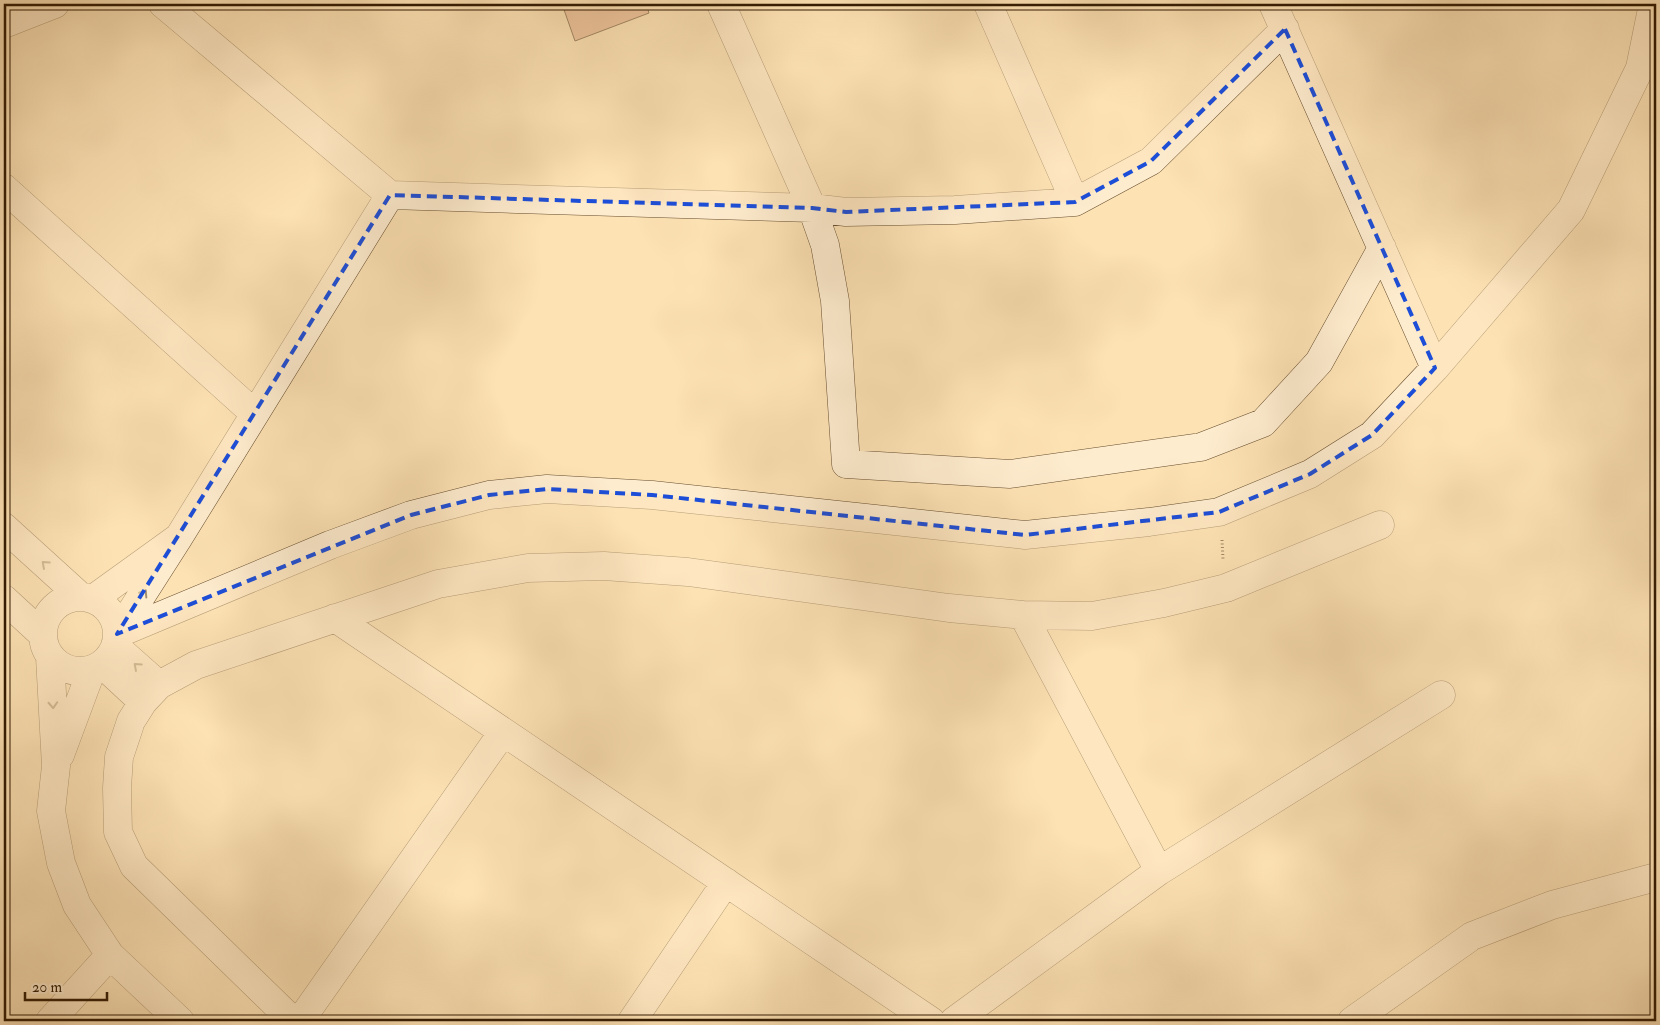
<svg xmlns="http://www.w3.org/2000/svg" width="1660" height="1025" viewBox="0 0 1660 1025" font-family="'IM FELL Double Pica',serif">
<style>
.building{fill:#dea381;stroke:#331b02}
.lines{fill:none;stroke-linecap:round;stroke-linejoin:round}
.minor-casing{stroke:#664d2e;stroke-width:29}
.path{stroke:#331b02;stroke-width:3;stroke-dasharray:1 2.5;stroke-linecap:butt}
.minor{stroke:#feecce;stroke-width:28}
.oneway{stroke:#a38e72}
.marked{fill:none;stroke:#1d4ed8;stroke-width:4;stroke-dasharray:10 6;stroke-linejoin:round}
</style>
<rect width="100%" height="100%" fill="#fde2b4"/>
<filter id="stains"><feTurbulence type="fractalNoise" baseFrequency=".004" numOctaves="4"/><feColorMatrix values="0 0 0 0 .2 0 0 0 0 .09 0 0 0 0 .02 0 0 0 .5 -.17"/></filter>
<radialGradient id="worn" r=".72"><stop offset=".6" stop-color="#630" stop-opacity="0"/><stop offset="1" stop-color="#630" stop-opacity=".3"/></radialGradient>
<path class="building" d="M562 4H646L649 13 575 41Z"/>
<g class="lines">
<g class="minor-casing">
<path id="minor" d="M163 4 390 195 812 208 846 212 955 210 1075 202 1151 161 1285 29
M721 4 812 208 825 245 835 301 846 464 1010 474 1201 447 1263 423 1319 362 1382 248
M988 4 1075 202
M1273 4 1435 368
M4 24 55 4
M4 188 255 414
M4 527 81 597
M179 537 390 195
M43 634a37 37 0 1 1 74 0a37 37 0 1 1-74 0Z
M4 599 42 634
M93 599 179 537 117 634
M1023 615 1159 871
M335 618 931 1021
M117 634 330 545 411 515 489 495 547 489 652 495 1025 535 1149 522 1219 512 1310 474 1372 435 1435 368 1571 210 1640 68 1653 4
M115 646 159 685
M50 657 56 766 51 811 61 863 77 905 110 955 180 1021
M102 664 143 702
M60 755 92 669
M50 1021 110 955
M293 1021 134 866 118 832 117 788 119 757 131 721 143 702 159 685 196 665 438 584 528 568 604 566 688 572 949 608 1023 615 1092 616 1164 603 1226 588 1380 525
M300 1021 503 732
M632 1021 726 882
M954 1021 1159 871 1441 695
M1352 1021 1472 936 1552 905 1656 877"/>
</g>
<path class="path" d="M1222 540 1223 559"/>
<use href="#minor" class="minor"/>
</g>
<defs><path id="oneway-chevron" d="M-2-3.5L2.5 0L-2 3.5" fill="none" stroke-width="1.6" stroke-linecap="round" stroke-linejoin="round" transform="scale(1.25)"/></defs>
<g class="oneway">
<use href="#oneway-chevron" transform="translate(45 564) rotate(-138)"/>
<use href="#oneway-chevron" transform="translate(144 593) rotate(-57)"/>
<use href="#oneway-chevron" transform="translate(137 666) rotate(-138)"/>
<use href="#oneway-chevron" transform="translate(53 705) rotate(87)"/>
</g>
<path d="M0 0H1660V1025H0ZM1285 29 1435 368 1372 435 1310 474 1219 512 1025 535 652 495 547 489 489 495 411 515 117 634 390 195 812 208 846 212 1075 202 1151 161Z" fill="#fde2b4" fill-opacity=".55" fill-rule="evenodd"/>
<path class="marked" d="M1285 29 1435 368 1372 435 1310 474 1219 512 1025 535 652 495 547 489 489 495 411 515 117 634 390 195 812 208 846 212 1075 202 1151 161Z"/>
<rect width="1660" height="1025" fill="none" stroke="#fde2b4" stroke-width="20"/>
<rect x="5" y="5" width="1650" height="1015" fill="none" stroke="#331b02" stroke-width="2.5"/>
<rect x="10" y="10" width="1640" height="1005" fill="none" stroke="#331b02"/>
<path d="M25 992v8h82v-8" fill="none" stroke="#331b02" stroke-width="2.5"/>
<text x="32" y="992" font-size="15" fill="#331b02" stroke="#feecce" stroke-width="4" paint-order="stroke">20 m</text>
<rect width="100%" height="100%" filter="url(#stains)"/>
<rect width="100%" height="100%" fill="url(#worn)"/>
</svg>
